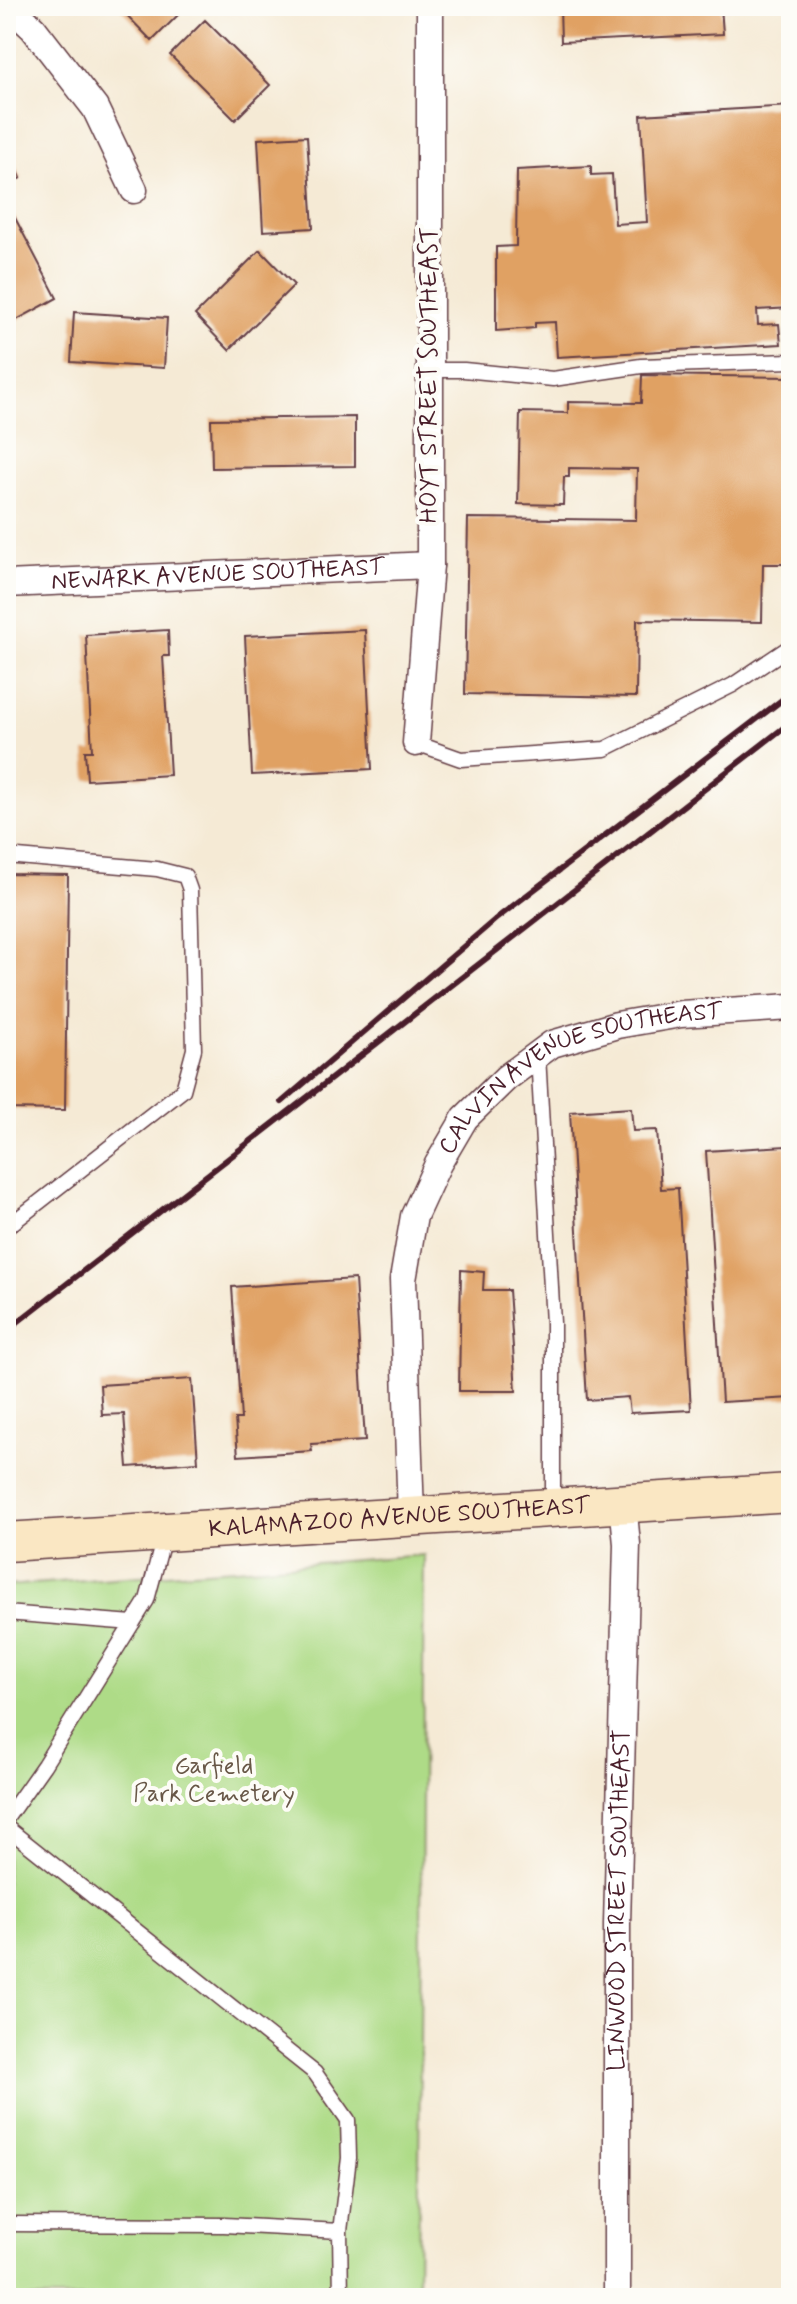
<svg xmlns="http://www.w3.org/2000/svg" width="797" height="2304" viewBox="0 0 797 2304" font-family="Mynerve,sans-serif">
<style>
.green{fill:#aedb87;stroke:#7c7d59;stroke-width:2}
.building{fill:#e0a163}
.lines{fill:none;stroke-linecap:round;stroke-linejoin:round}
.lane-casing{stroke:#643d44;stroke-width:17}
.street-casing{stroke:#643d44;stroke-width:29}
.secondary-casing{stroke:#643d44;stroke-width:41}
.lane{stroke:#fff;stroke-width:14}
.street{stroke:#fff;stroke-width:26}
.secondary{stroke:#fae7c3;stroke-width:38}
.rail{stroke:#4a1f2b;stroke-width:6}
.labels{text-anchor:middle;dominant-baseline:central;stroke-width:8;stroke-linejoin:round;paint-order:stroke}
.street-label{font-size:24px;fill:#4a1f2b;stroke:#fdfcf7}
.park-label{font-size:24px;fill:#685747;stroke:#fdfcf7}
</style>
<rect width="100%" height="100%" fill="#fdfcf7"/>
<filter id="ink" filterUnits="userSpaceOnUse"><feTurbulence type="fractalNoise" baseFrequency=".0125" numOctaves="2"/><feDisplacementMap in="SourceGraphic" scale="16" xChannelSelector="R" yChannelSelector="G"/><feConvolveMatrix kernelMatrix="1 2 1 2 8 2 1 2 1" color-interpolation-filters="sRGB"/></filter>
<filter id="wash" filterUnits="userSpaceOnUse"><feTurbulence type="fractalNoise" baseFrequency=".006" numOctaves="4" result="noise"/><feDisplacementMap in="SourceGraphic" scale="32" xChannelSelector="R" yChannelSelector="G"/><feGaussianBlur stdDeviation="1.8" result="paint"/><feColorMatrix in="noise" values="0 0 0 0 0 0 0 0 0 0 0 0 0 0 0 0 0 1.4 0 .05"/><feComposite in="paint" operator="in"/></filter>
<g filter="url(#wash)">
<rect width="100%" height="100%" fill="#f5ead5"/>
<path class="green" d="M424 1555 418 2298H6V1586Z"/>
<g id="blocks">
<path class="building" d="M118 6H187L152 41Z
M560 6H721L723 34 561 42Z
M205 20 270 85 235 120 170 55Z
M791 106V308L757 310 758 325 779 324 781 344 557 357 555 322 535 323V328L496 331V247L516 246 517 170 591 166V175L612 174 615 224 647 222 641 115Z
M307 136 313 228 263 231 258 139Z
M6 145 21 178 6 185Z
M14 216 57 298 13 322 6 309V220Z
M260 250 294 285 229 350 195 315Z
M74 312 167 318 164 368 71 362Z
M642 375 791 377V562L789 564H763L762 622 637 620 636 697 465 694 468 518 636 520 637 469 569 468V477H564L563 505 518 504 520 412 568 413V402L641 403Z
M355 417V466L212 468 211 419Z
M168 630 169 656H163L170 775 87 780 85 751H92L86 635Z
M365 630 372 769 252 775 245 636Z
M6 874 68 875 65 1110 6 1109Z
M631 1108 633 1131 657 1130 661 1189 678 1188 691 1410 630 1413 628 1397 587 1400 570 1112Z
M786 1146 791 1231V1398L722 1402 706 1151Z
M461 1270 484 1272 483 1290H509L516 1391H459Z
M355 1279 365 1441 311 1444 312 1451 238 1456 235 1419H241L232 1287Z
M192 1379 198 1462 128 1467 124 1414 102 1415 100 1385Z"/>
</g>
</g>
<g filter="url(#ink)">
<use href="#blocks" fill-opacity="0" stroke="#643d44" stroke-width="2"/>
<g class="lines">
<g class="lane-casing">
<path id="lane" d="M429 370H464L553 379 641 366 791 361
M416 743 461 759 605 749 733 685 791 646
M6 856 157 869 185 876 190 890 194 1049 183 1090 6 1228
M538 1055 553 1323V1507
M6 1613 133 1623
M6 1819 44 1765 147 1600 165 1533
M6 1827 315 2073 348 2120 349 2158 340 2231
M6 2224 224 2225 340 2231 341 2298"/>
</g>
<g class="street-casing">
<g id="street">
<path d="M9 6 33 28 95 108 134 190"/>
<path id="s1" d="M6 584 430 565"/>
<path d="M416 743 430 565V6"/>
<path id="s2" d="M411 1516 403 1280 414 1216 438 1164 465 1118 506 1078 552 1044 617 1025 681 1014 791 1007"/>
<path id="s3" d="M617 2298V1924L627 1544 623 1503"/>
</g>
</g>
<g class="secondary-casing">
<g id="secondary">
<path id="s4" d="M6 1542 791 1493"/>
</g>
</g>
<use href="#lane" class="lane"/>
<use href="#street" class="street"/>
<use href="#secondary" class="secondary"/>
<path class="rail" d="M282 1102 497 918 791 693
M6 1331 791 722"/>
</g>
</g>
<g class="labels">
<g class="street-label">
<text transform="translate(429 375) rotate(-90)">HOYT STREET SOUTHEAST</text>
<text stroke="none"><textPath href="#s1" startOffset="212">NEWARK AVENUE SOUTHEAST</textPath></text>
<text stroke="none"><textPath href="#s2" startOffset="536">CALVIN AVENUE SOUTHEAST</textPath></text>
<text stroke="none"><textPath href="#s4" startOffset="394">KALAMAZOO AVENUE SOUTHEAST</textPath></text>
<text stroke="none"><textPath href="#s3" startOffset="398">LINWOOD STREET SOUTHEAST</textPath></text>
</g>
<g class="park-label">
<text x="214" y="1766">Garfield<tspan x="214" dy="28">Park Cemetery</tspan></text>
</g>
</g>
<rect width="797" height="2304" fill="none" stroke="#fdfcf7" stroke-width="32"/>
</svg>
